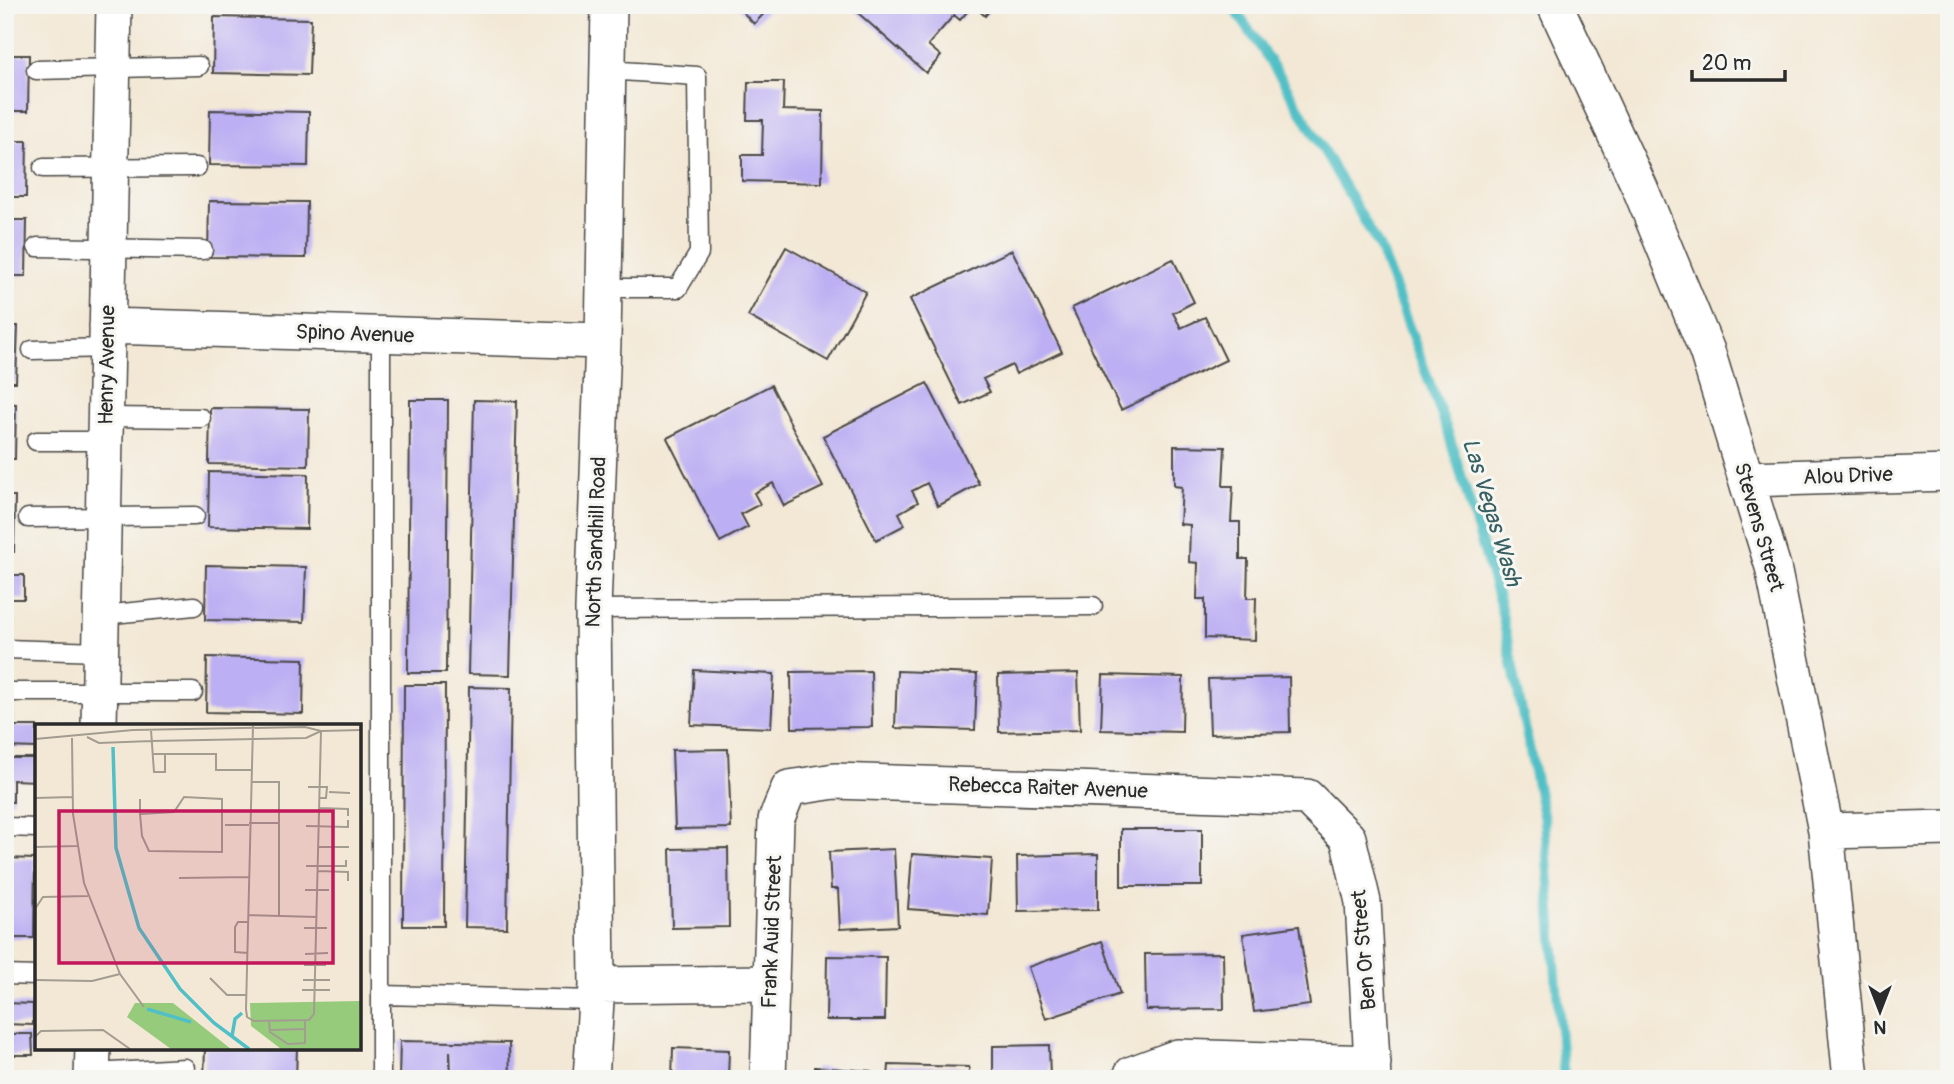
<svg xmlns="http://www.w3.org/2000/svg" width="1954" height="1084" viewBox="0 0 1954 1084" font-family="Pangolin,sans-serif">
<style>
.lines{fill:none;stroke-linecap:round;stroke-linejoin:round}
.stream{stroke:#51c0c6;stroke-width:10}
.building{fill:#bcaff3}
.service-casing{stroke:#494744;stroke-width:21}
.minor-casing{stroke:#494744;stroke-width:38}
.service{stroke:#fff;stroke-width:18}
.minor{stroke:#fff;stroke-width:35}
.labels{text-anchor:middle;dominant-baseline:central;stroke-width:6;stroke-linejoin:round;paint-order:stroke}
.street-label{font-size:21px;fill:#2b2b2b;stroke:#f6f6f2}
.water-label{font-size:23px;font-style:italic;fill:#385f61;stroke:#f6f6f2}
.inset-river{fill:none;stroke:#51c0c6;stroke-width:3.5}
.inset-road{fill:none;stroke:#a39c91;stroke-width:2}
.view{fill:#c2185b;fill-opacity:0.15;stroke:#c2185b;stroke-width:3.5}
.inset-edge{fill:none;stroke:#2b2b2b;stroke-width:3.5}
</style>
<rect width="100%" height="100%" fill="#f6f6f2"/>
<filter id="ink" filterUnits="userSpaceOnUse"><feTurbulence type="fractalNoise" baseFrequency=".0143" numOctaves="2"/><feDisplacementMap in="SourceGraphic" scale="14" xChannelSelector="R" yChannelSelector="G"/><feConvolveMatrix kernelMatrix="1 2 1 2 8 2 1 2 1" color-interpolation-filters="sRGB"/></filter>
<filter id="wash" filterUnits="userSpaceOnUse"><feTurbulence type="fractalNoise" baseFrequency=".00686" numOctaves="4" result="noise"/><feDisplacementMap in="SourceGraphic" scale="28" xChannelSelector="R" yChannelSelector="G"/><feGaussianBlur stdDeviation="1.57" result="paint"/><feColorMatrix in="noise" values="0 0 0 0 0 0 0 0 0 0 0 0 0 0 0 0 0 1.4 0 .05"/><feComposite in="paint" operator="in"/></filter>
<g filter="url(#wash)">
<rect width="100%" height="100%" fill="#f3e8d5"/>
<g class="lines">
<path class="stream" d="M1232 5 1282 79 1379 246 1449 435 1500 604 1544 820 1564 1079"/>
</g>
<g id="blocks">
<path class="building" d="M736 5H772L754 24Z
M849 5H994L985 16 973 5 960 20 954 15 928 45 941 56 926 73Z
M214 17 311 19 309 75 213 73Z
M5 55H29L28 111H5Z
M748 82H784L783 110 823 111 822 183 742 181V155H762L763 120H747Z
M210 110 309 112 308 166 209 165Z
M5 141H27L26 197H5Z
M209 201 307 202 306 258 208 257Z
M5 220H27L26 276H5Z
M786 247 866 292 828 361 748 316Z
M1012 250 1062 352 1016 374 1012 365 983 379 990 392 962 405 910 299Z
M1173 259 1194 302 1173 313 1181 328 1205 317 1226 360 1121 410 1072 308Z
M5 326H18L16 382H5Z
M927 383 979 484 938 506 927 483 912 491 918 502 899 513 905 525 876 540 823 436Z
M771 385 823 487 784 506 773 483 754 493 760 504 741 514 748 527 720 542 667 438Z
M410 400H448L446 673H408Z
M474 400 517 401 510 675 468 674Z
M5 403 16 404 15 459H5Z
M210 408 309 409 308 466 209 464Z
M1174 446 1225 447 1223 486H1233L1231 522H1240V559H1248L1247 598H1256L1255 640 1205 638V599H1197L1198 563 1189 562 1190 525 1180 524 1182 487 1174 486Z
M209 472 308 474 307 529 208 527Z
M5 496H15L14 552H5Z
M206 565 306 567 304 622 205 620Z
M5 575H24V599H5Z
M207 657 304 659 303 714 206 712Z
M694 670 774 674 771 728 691 725Z
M871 671 872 727 792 728 791 672Z
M897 671 977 674 975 730 895 728Z
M1078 673 1080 730 999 732 998 675Z
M1103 675 1183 677 1182 732 1101 730Z
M1289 677 1290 732 1210 734 1208 679Z
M404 685H445L444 926H403Z
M469 687 511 688 507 928 465 927Z
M5 704 13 705V726H37V748L5 747Z
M728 749 731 828 675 829 672 750Z
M5 758H37V781L13 780V802L5 801Z
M1121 829H1202V886H1121Z
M728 848 729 927 672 928 670 849Z
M894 849 898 926 840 929 838 889H831L829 852Z
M912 854 992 859 988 915 908 909Z
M1098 854V910L1018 911 1017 856Z
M5 858 35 859 34 938H5Z
M1299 926 1310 1005 1254 1012 1243 934Z
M1102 941 1120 994 1046 1019 1028 967Z
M1223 953 1224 1009 1146 1010 1145 954Z
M827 956 886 957 885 1020H826Z
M5 1003 33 1004V1025L5 1024Z
M5 1034H32L33 1055H5Z
M400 1041 509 1043 510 1079H459L458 1074 451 1075 450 1051V1079H399Z
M1049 1045 1050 1079H993V1046Z
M205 1047H297L296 1079H204Z
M673 1048 729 1050 728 1079H672Z
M889 1065 969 1067V1079H888Z
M815 1067 871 1071 870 1079H815Z"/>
</g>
</g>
<g filter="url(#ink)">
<use href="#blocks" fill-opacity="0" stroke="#494744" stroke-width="2"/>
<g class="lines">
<g class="service-casing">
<path id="service" d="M36 70 199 66
M43 168 197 167
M37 247 203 250
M604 288H678L699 253 697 76 606 70
M381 334V995L595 1000
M32 350 107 348
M105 417 201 418
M36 441H105
M28 518 195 516
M593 609 1093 606
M102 615 194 606
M5 649 101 652
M5 692H193
M5 827 37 828
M5 975 37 976
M381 995V1079
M92 1073 185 1068"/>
</g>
<g class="minor-casing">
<path id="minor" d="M1555 5 1640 188 1707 351 1773 567 1826 831 1851 1079
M107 326 603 341
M1747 479 1949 473
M99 725 114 5
M1826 831 1949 828
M597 985 769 983
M92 1079 93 1047
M591 1079 597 985 593 609 603 341 609 5
M768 1079 776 820 789 788 835 781 1307 797 1348 838 1363 902 1373 1079
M1131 1079 1132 1074 1178 1057 1373 1063"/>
</g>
<use href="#service" class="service"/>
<use href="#minor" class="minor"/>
</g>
</g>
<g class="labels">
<g class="street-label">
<text transform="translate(355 334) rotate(2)">Spino Avenue</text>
<text transform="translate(107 365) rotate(-89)">Henry Avenue</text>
<text transform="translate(1848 476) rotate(-2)">Alou Drive</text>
<text transform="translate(1759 527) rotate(74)">Stevens Street</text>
<text transform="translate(596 542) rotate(-88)">North Sandhill Road</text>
<text transform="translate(1048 788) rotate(2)">Rebecca Raiter Avenue</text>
<text transform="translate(772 932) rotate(-88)">Frank Auid Street</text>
<text transform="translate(1364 950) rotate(-95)">Ben Or Street</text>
</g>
<g class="water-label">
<text transform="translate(1492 512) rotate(73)">Las Vegas Wash</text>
</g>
</g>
<g transform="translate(35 724)">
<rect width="326" height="326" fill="#f3e8d5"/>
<path d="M325 277V325H246L216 302 215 279ZM100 279H138L196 325H136L92 293Z" fill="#96cb7c"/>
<path class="inset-river" d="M78 23 81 124 104 204 145 265 179 299 214 325M112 285 156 298M197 312 200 295 207 289"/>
<path class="inset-road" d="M218 2 211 285 212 293 219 297 274 296 279 290 286 7M116 6 119 48H130V30M52 13 64 19 117 17 271 14 286 7M37 14 38 90 49 159 85 250 109 283M0 15 98 6 270 3 286 7 326 6M118 30H181V46H216M216 58H244V99M273 63H292L291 74H285M294 68 315 69M0 74 38 73M105 75V90L107 112 114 127 187 128V75L149 73 139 88 105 90M285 84 313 85V92M214 99H244V192M190 101H214M271 102 313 103V96M0 123 42 122M284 123H314M271 142H311V136M283 147 313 148V157M144 154 214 153M270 166H294M0 185 8 173 53 172M213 191 282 193M269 204H292M213 229 200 228V203L203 198H213M270 230 293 229M269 241H291M175 254 192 271H211M0 256 57 257 85 250M268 256H295M267 266H295M234 297 235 308 253 320 270 319V296M235 306 270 305M0 313 6 307 68 306 95 325"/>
<path class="view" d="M24 87H298V239H24Z"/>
<rect width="326" height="326" class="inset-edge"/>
</g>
<rect width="1954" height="1084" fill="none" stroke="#f6f6f2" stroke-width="28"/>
<g transform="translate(1880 1011) rotate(180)" stroke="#f6f6f2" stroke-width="5" paint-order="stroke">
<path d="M0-5L12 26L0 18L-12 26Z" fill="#2b2b2b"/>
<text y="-10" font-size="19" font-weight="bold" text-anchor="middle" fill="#2b2b2b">N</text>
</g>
<path d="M1692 70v10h93v-10" fill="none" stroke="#2b2b2b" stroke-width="3.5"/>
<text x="1702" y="70" font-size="21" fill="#2b2b2b" stroke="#f6f6f2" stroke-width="5" paint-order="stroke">20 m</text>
</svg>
